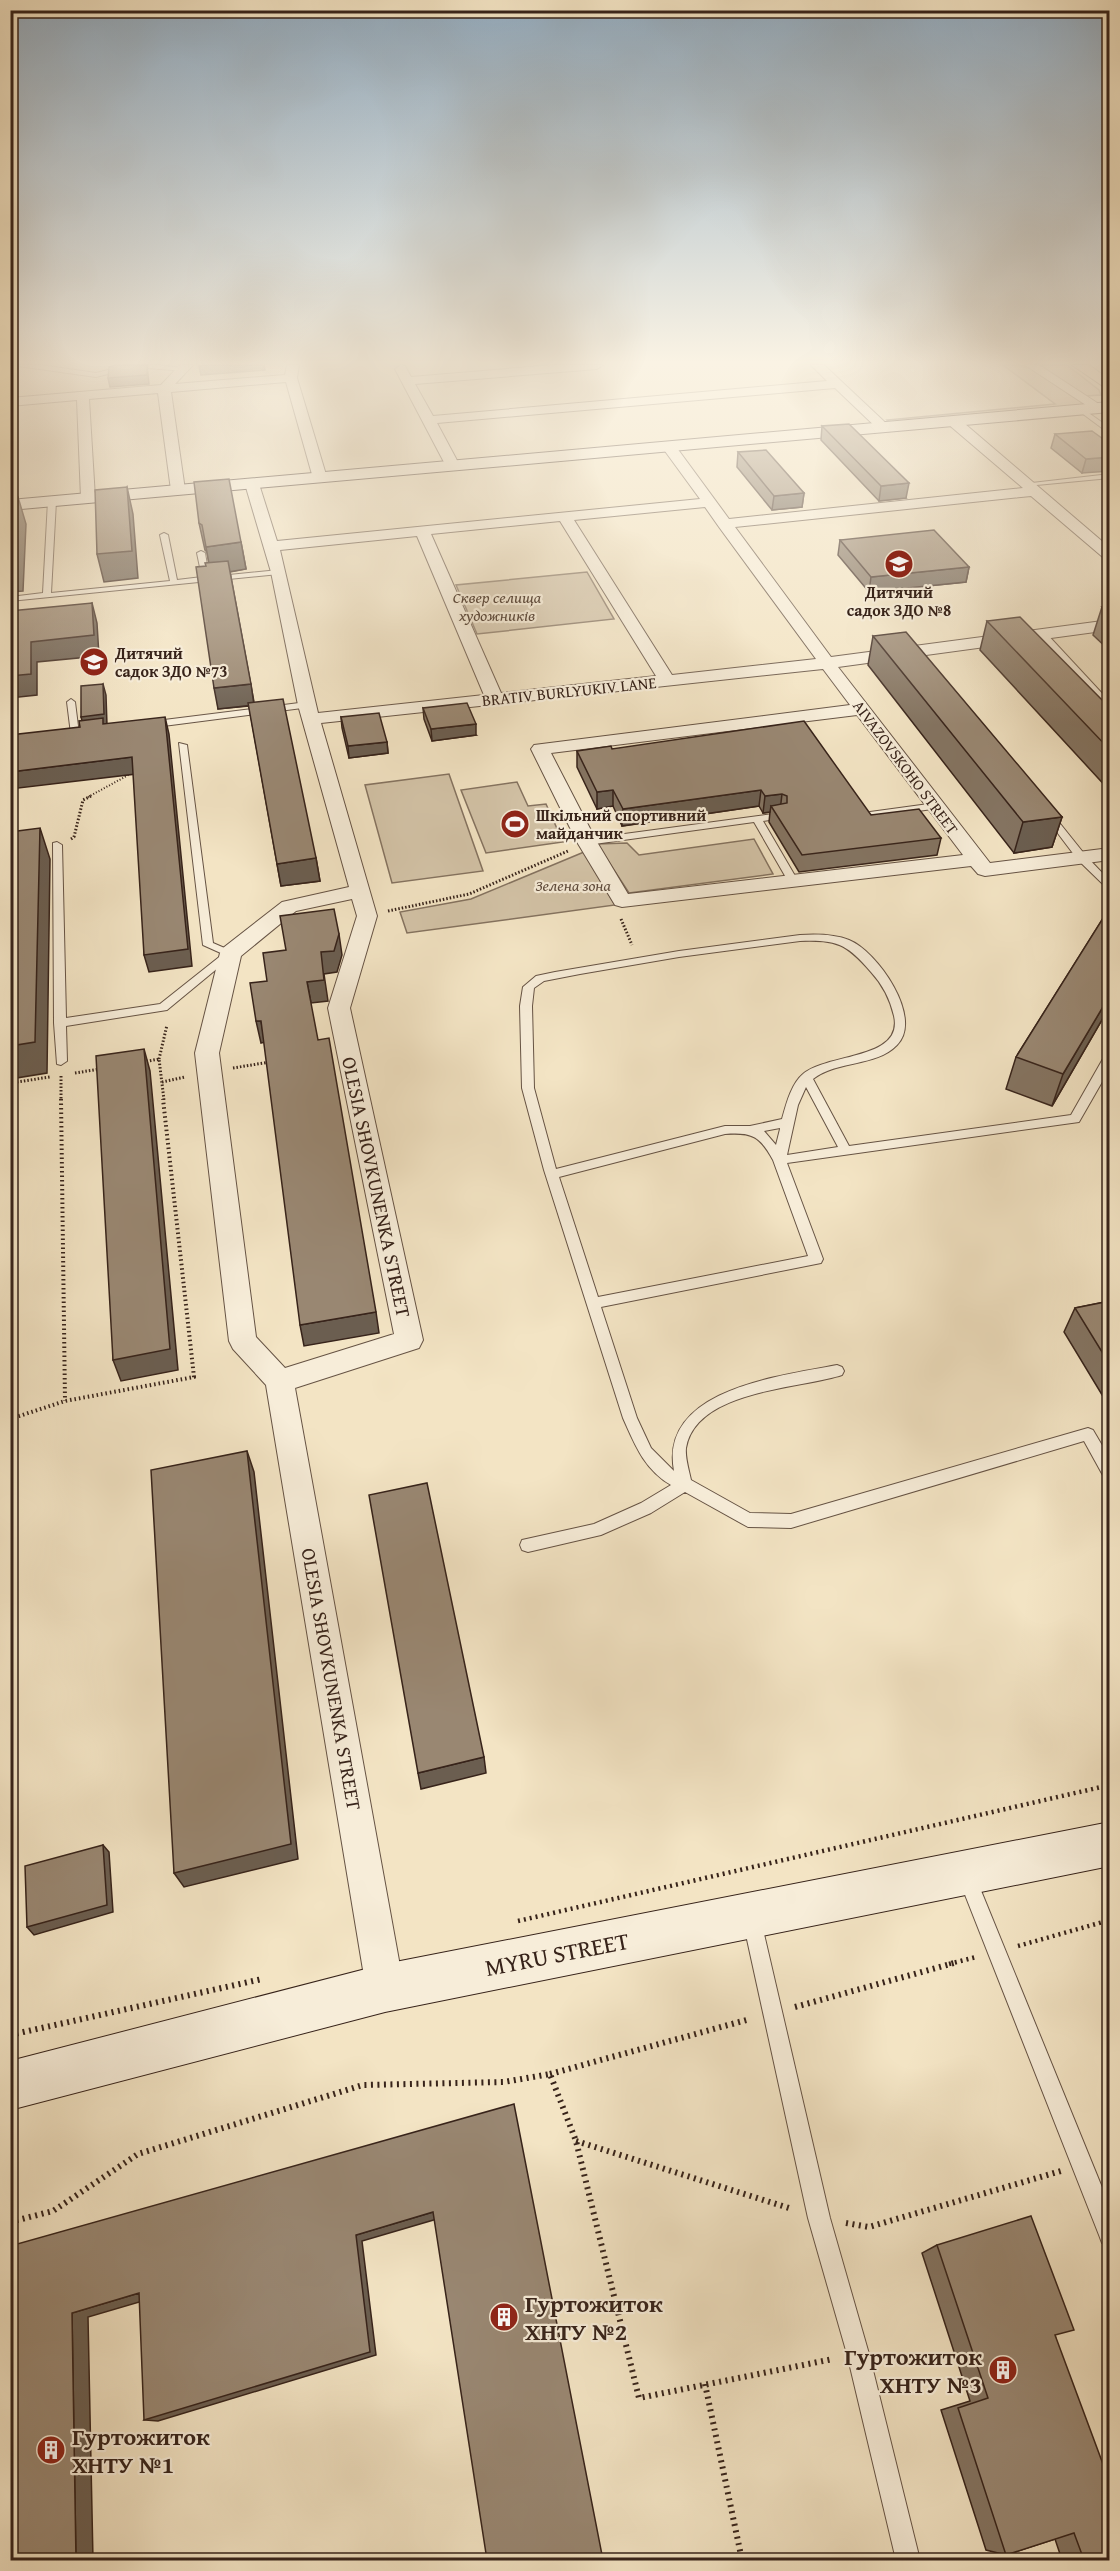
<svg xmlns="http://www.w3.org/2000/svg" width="1120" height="2571" viewBox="0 0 1120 2571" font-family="'Gentium Book Plus',serif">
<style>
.green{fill:#d3c3a7;stroke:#857360;stroke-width:1.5}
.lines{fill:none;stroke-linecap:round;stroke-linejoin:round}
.lane-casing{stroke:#665344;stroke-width:2}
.street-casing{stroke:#665344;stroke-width:2}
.secondary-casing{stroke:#37231a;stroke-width:2}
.primary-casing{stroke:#37231a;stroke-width:2}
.path-far4{stroke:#37231a;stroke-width:2;stroke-dasharray:1 2;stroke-linecap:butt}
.path-far3{stroke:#37231a;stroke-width:3;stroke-dasharray:1.5 2;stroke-linecap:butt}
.path-far2{stroke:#37231a;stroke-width:4;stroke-dasharray:1.5 3;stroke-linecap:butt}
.path-far1{stroke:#37231a;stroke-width:4.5;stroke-dasharray:2 4;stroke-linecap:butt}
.path{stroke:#37231a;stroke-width:6;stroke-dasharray:2 4.5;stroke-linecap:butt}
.lane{fill:#f7edd9;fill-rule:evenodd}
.street{fill:#f7edd9;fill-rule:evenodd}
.secondary{fill:#f7edd9;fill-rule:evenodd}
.primary{fill:#f3e4c4;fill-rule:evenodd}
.wall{fill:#847462;stroke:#37231a;stroke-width:1.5}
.shaded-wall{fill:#6b5e50;stroke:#37231a;stroke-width:1.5}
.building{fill:#998772;stroke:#37231a;stroke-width:1.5}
.labels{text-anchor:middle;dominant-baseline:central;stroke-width:4.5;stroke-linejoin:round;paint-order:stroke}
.far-poi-label{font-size:16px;font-weight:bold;fill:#37231a;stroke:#f7edd9;text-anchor:start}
.far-park-label{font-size:16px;font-style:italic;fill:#5e4b3d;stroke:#f7edd9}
.far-street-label{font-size:16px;fill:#37231a;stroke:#f7edd9}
.street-label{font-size:20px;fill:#37231a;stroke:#f7edd9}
.near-street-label{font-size:24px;fill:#37231a;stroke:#f7edd9}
.near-poi-label{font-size:24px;font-weight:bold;fill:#37231a;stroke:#f7edd9;text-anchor:start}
</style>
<rect width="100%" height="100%" fill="#f3e4c4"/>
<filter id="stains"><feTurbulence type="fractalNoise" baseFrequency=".00333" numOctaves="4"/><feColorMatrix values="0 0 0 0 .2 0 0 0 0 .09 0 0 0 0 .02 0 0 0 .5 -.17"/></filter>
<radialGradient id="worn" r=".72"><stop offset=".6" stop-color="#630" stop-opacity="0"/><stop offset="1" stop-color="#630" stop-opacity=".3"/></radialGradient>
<path class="green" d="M1003 365 1027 366 1087 406 892 424 887 420 1055 404Z
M1040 365H1067L1099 390 1101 395 1086 396Z
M587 572 614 619 477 634 456 585Z
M449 774 483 871 392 883 365 785Z
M517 782 528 806 546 804 563 842 486 853 461 790Z
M754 839 773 874 629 893 597 844 627 843 639 855Z
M584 852 615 905 407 933 400 912 471 899Z"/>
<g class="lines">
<g class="lane-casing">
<path id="lane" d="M11 365H41L96 373 128 365H159L187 369 184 371 136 367 96 377Z
M1079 409H1083L1110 428V434L1079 411Z
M1110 474V478L1026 486 1023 484Z
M52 499 56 501 51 593 170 581 160 535 164 533 168 535 177 580 202 577 197 553 201 551 205 553 209 577 279 570 283 572 279 574 10 601V597L43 593 48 501Z
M1039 632H1045L1110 702V711L1039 636Z
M71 699 75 702 79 734 75 737 71 734 67 702Z
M307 702 311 705 310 707 148 728 144 725 148 722Z
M179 743 187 745 213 943 236 953 167 1010 66 1026 67 1061 61 1065 57 1064 54 1023 53 843 57 842 62 845 66 1018 160 1004 223 954 203 945Z
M936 803 941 806 939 808 870 818 865 815 870 812Z
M1047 810 1050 811 1086 856 1110 881V891L1078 860 1044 815 1042 813Z
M780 813 783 814V818L763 821 798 881 793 884 788 881 754 822 587 845 582 842 587 839Z
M800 935C816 934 834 934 849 940 877 951 924 1018 897 1045 876 1067 837 1060 813 1079L849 1146 1071 1115 1104 1057 1110 1053V1068L1079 1122 787 1163 823 1259 821 1263 601 1307 637 1418 651 1448 674 1471C659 1389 780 1376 837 1365L842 1367 844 1371 842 1375C799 1389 696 1390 686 1448 685 1458 689 1470 691 1480L750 1513 791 1514 1088 1428 1093 1430 1110 1459V1480L1105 1479 1084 1441 791 1528 748 1527 685 1492 651 1513 601 1535 528 1552 522 1550 520 1545 522 1540 594 1524 641 1503 671 1485C644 1469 635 1445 623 1418L544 1170 522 1088 520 1006 523 987 536 976 555 972 679 951ZM800 941C837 940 846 943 871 972 883 985 890 999 894 1016 904 1060 827 1053 803 1074 791 1084 786 1105 782 1119L750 1126H725L556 1169 534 1088 532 1006 534 988 544 981 580 974 679 957ZM806 1087 838 1147 787 1155 798 1105ZM780 1128V1129L776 1145 764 1131ZM725 1134C752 1132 760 1136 773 1160L808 1256 598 1297 559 1177Z
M967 1868 973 1871 1110 2207V2245L1102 2243 1099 2235 958 1877 961 1871Z
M752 1912 759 1914 761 1921 830 2218 869 2354 920 2560H896L847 2354 808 2218 743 1921 745 1914Z"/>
</g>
<g class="street-casing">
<path id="street" d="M180 365H193L175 384 285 375 287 365H299L297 378 327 478 325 481 320 482 313 478 286 382 171 392 185 490 178 494 171 490 158 393 89 399 95 498 88 502 81 498 77 400 10 406V398L161 385Z
M401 365 405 366 411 377 553 365H603L597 369 415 384 433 416 827 381 811 365H824L891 428 890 431H880L835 388 437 423 460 466 453 470 446 466 395 369Z
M1025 365H1039L1105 408 1099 412 1095 411Z
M953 417 958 418 1110 548V560L1105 559 1031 496 735 527 831 657 1110 620V630L838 667 990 863 1110 848V860L985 876 978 874 971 866 622 907 615 905 577 842 531 749 534 745 850 705 823 669 321 723 377 916 350 1008 423 1340 419 1348 295 1388 404 1988 399 2002 385 2007 371 2002 366 1988 266 1385 233 1349 229 1341 195 1053 220 953 223 948 282 902 349 887 298 705 271 572 245 484 252 480 259 484 277 541 700 499 662 447 669 443 674 444 729 519 1023 488 948 424 947 421 948 418ZM705 507 719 527 816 659 672 675 574 520ZM560 521 656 676 501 693 431 534ZM417 536 484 695 318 713 280 550ZM857 715 963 855 628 894 597 842 551 753ZM352 899 357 916 328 1008 394 1334 285 1368 256 1337 219 1053 241 956 296 911Z"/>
</g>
<g class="secondary-casing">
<path id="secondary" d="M1110 402V412L10 510V500Z
M1110 1822V1866L385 2012 10 2110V2061L385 1964Z"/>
</g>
<g class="primary-casing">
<path id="primary" d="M1072 365H1089L1110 380V391Z"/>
</g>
<path class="path-far4" d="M88 797 132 773"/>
<path class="path-far3" d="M71 839 74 837 83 800 91 796
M388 911 469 894 568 851
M621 919 632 945
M159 1059 167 1025
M143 1062 159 1059 164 1100
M233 1068 270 1062
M75 1073 100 1069
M61 1076V1100
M162 1082 185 1077
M10 1083 50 1077"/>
<path class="path-far2" d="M61 1099 65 1401
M10 1419 65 1401 194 1377 163 1099"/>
<path class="path-far1" d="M518 1921 1110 1785
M1018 1946 1110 1920
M949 1964 976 1957"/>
<path class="path" d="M795 2007 954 1963
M10 2035 262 1979
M550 2074 750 2019
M576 2141 792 2209
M10 2222 53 2211 138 2154 363 2085 504 2082 550 2074 576 2141 639 2398 833 2359
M846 2223 869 2227 1061 2171
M705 2384 742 2560"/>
<use href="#lane" class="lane"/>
<use href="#street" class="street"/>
<use href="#secondary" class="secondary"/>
<use href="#primary" class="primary"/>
</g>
<path class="wall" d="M822 426 906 498 879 501 821 440Z
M1055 434 1110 444 1082 473 1051 448Z
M738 452 804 493 802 507 772 510 737 467Z
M199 523 241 542 246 569 230 572 254 702 316 858 320 881 281 886 249 706 218 709 206 566 209 563 207 552 205 550Z
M840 540 969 567 966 582 869 592 838 555Z
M1110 606V651L1093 635 1102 607Z
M987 621 1110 708V791L980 650Z
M873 636 1062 817 1052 847 1014 853 868 665Z
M423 708 476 735 432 741 424 719Z
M341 717 387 742 388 753 349 758 342 728Z
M612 749 871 815 941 838 937 855 799 872 769 822 770 812 763 813 759 806 622 826 613 806 597 809 577 767V751Z
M1110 907V1006L1052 1106 1006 1089 1016 1057Z
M1110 1301V1408L1064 1332 1075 1308Z
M937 2245 1055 2335 1110 2560H1062L1055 2539 1006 2555 986 2550 941 2410 970 2401 922 2253Z"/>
<path class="shaded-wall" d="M147 365 149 384 110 387 108 378Z
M209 365H264L265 370 201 375 199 366Z
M1110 457V471L1082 473 1086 459Z
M909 483 906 498 879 501 881 486Z
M127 487 133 514 138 578 104 582 97 554Z
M804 493 802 507 772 510 774 496Z
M18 497 26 524 23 591 10 592V563Z
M241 542 246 569 211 575 206 547Z
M969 567 966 582 869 592 871 577Z
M92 603 97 623 99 656 37 662V695L10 698V676L31 642Z
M103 684 106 695 107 725 84 728 81 717Z
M251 684 254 705 218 709 214 688Z
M165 717 169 734 192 966 149 972 144 955Z
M476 724V735L432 741 431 729Z
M387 742 388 753 349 758 348 746Z
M132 757 136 774 10 789V772Z
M613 790V806L597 809V792Z
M761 790 759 806 622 826 623 809Z
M782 794 780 811 771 806 770 812 763 813 765 796Z
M1062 817 1052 847 1014 853 1023 822Z
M40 828 50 859 47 1073 10 1079V1046Z
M316 858 320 881 281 886 277 864Z
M339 934 342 955 337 972 324 974 328 1001 311 1003 307 982 321 952Z
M1110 995V1006L1052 1106 1063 1074Z
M256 1021H261L265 1042 261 1043Z
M144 1049 150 1071 178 1370 121 1381 113 1360Z
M376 1312 379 1333 304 1346 300 1325Z
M247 1451 254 1472 298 1859 184 1887 174 1873Z
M10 1507 15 1515 10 1627Z
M484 1757 486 1773 421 1789 418 1773Z
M103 1845 109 1852 113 1912 34 1935 27 1927Z
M433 2212 437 2219 362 2241 376 2355 158 2421 144 2420 356 2235Z
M139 2293 153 2298 88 2317 93 2560H76L72 2313Z"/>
<path class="building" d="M115 365H147V375L108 378 109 367Z
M849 424 909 483 881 486 822 426Z
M1092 431 1110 444V457L1086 459 1055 434Z
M766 450 804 493 774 496 738 452Z
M229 479 241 542 206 547 202 525 199 523 194 482Z
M127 487 132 551 97 554 95 490Z
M18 497 15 563H10V498Z
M934 530 969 567 871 577 840 540Z
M228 561 251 684 214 688 196 567 206 566 205 563Z
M92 603 94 635 31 642V674L10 676V611Z
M1110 606V614L1102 607Z
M1020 617 1110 708V750L987 621Z
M906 632 1062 817 1023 822 873 636Z
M103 684 104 714 81 717V686Z
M283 699 316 858 277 864 248 703Z
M467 703 476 724 431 729 423 708Z
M379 713 387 742 348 746 341 717Z
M165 717 188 949 144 955 132 757 10 772V735L80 727 79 721 103 718V724Z
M804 721 871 815 919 809 941 838 802 855 771 806 787 803V796L782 794 765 796 761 790 623 809 613 790 597 792 577 751 611 746 612 749Z
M40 828 35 1042 10 1046V832Z
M1110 907V995L1063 1074 1016 1057Z
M334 909 339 934 334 951 321 952 324 980 307 982 318 1040 329 1038 376 1312 300 1325 261 1021H256L250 983 267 981 263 953 286 950 280 916Z
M144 1049 170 1349 113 1360 96 1056Z
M1110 1301V1365L1075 1308Z
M247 1451 291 1844 174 1873 151 1470Z
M427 1483 484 1757 418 1773 369 1495Z
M103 1845 107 1905 27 1927 25 1866Z
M514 2104 603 2560H487L433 2212 356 2235 370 2352 144 2420 139 2293 72 2313 76 2560H10V2246Z
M1031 2216 1074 2330 1055 2335 1110 2483V2560H1084L1074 2533 1006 2555 958 2408 988 2398 937 2245Z"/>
<linearGradient id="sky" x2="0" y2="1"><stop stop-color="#93adc2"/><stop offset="0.5" stop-color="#faf3e4"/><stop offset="1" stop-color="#faf3e4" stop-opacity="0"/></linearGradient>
<rect width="1120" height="725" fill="url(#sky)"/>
<defs>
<g id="school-disc" transform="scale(1.5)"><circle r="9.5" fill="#8f2418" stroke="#f7edd9"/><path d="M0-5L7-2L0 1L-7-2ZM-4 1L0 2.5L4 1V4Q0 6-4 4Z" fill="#fff"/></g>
<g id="stadium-disc" transform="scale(1.5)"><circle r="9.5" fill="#8f2418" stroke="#f7edd9"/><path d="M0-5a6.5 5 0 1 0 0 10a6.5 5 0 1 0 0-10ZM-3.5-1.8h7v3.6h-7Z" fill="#fff"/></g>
<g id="building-disc" transform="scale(1.5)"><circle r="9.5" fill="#8f2418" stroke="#f7edd9"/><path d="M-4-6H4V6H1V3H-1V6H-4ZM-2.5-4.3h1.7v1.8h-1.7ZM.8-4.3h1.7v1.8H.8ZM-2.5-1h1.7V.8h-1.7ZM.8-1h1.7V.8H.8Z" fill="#fff"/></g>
</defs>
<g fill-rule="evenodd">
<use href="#school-disc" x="899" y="564"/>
<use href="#school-disc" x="94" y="662"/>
<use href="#stadium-disc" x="515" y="824"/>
<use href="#building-disc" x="504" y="2317"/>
<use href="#building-disc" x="1003" y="2370"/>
<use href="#building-disc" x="51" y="2450"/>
</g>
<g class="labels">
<g class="far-poi-label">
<text x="899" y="592" text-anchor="middle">Дитячий<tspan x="899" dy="18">садок ЗДО №8</tspan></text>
<text x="115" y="653">Дитячий<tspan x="115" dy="18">садок ЗДО №73</tspan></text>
<text x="536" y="815">Шкільний спортивний<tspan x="536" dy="18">майданчик</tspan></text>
</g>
<g class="far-park-label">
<text x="497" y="597">Сквер селища<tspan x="497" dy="18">художників</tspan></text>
<text x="573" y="885">Зелена зона</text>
</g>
<g class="far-street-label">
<text transform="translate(569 691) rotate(-6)">BRATIV BURLYUKIV LANE</text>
<text transform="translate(906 767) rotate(53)">AIVAZOVSKOHO STREET</text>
</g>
<g class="street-label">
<text transform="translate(377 1187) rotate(78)">OLESIA SHOVKUNENKA STREET</text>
<text transform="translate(332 1679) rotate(80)">OLESIA SHOVKUNENKA STREET</text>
</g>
<g class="near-street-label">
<text transform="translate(557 1954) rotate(-11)">MYRU STREET</text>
</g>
<g class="near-poi-label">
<text x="525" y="2303">Гуртожиток<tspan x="525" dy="28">ХНТУ №2</tspan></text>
<text x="982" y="2356" text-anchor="end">Гуртожиток<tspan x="982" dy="28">ХНТУ №3</tspan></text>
<text x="72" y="2436">Гуртожиток<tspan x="72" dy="28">ХНТУ №1</tspan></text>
</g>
</g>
<rect width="1120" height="2571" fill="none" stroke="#f3e4c4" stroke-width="36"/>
<rect x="12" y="12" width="1096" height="2547" fill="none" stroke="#37231a" stroke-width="3"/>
<rect x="18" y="18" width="1084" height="2535" fill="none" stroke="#37231a" stroke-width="1.5"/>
<rect width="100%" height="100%" filter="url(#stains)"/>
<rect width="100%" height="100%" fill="url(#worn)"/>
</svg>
